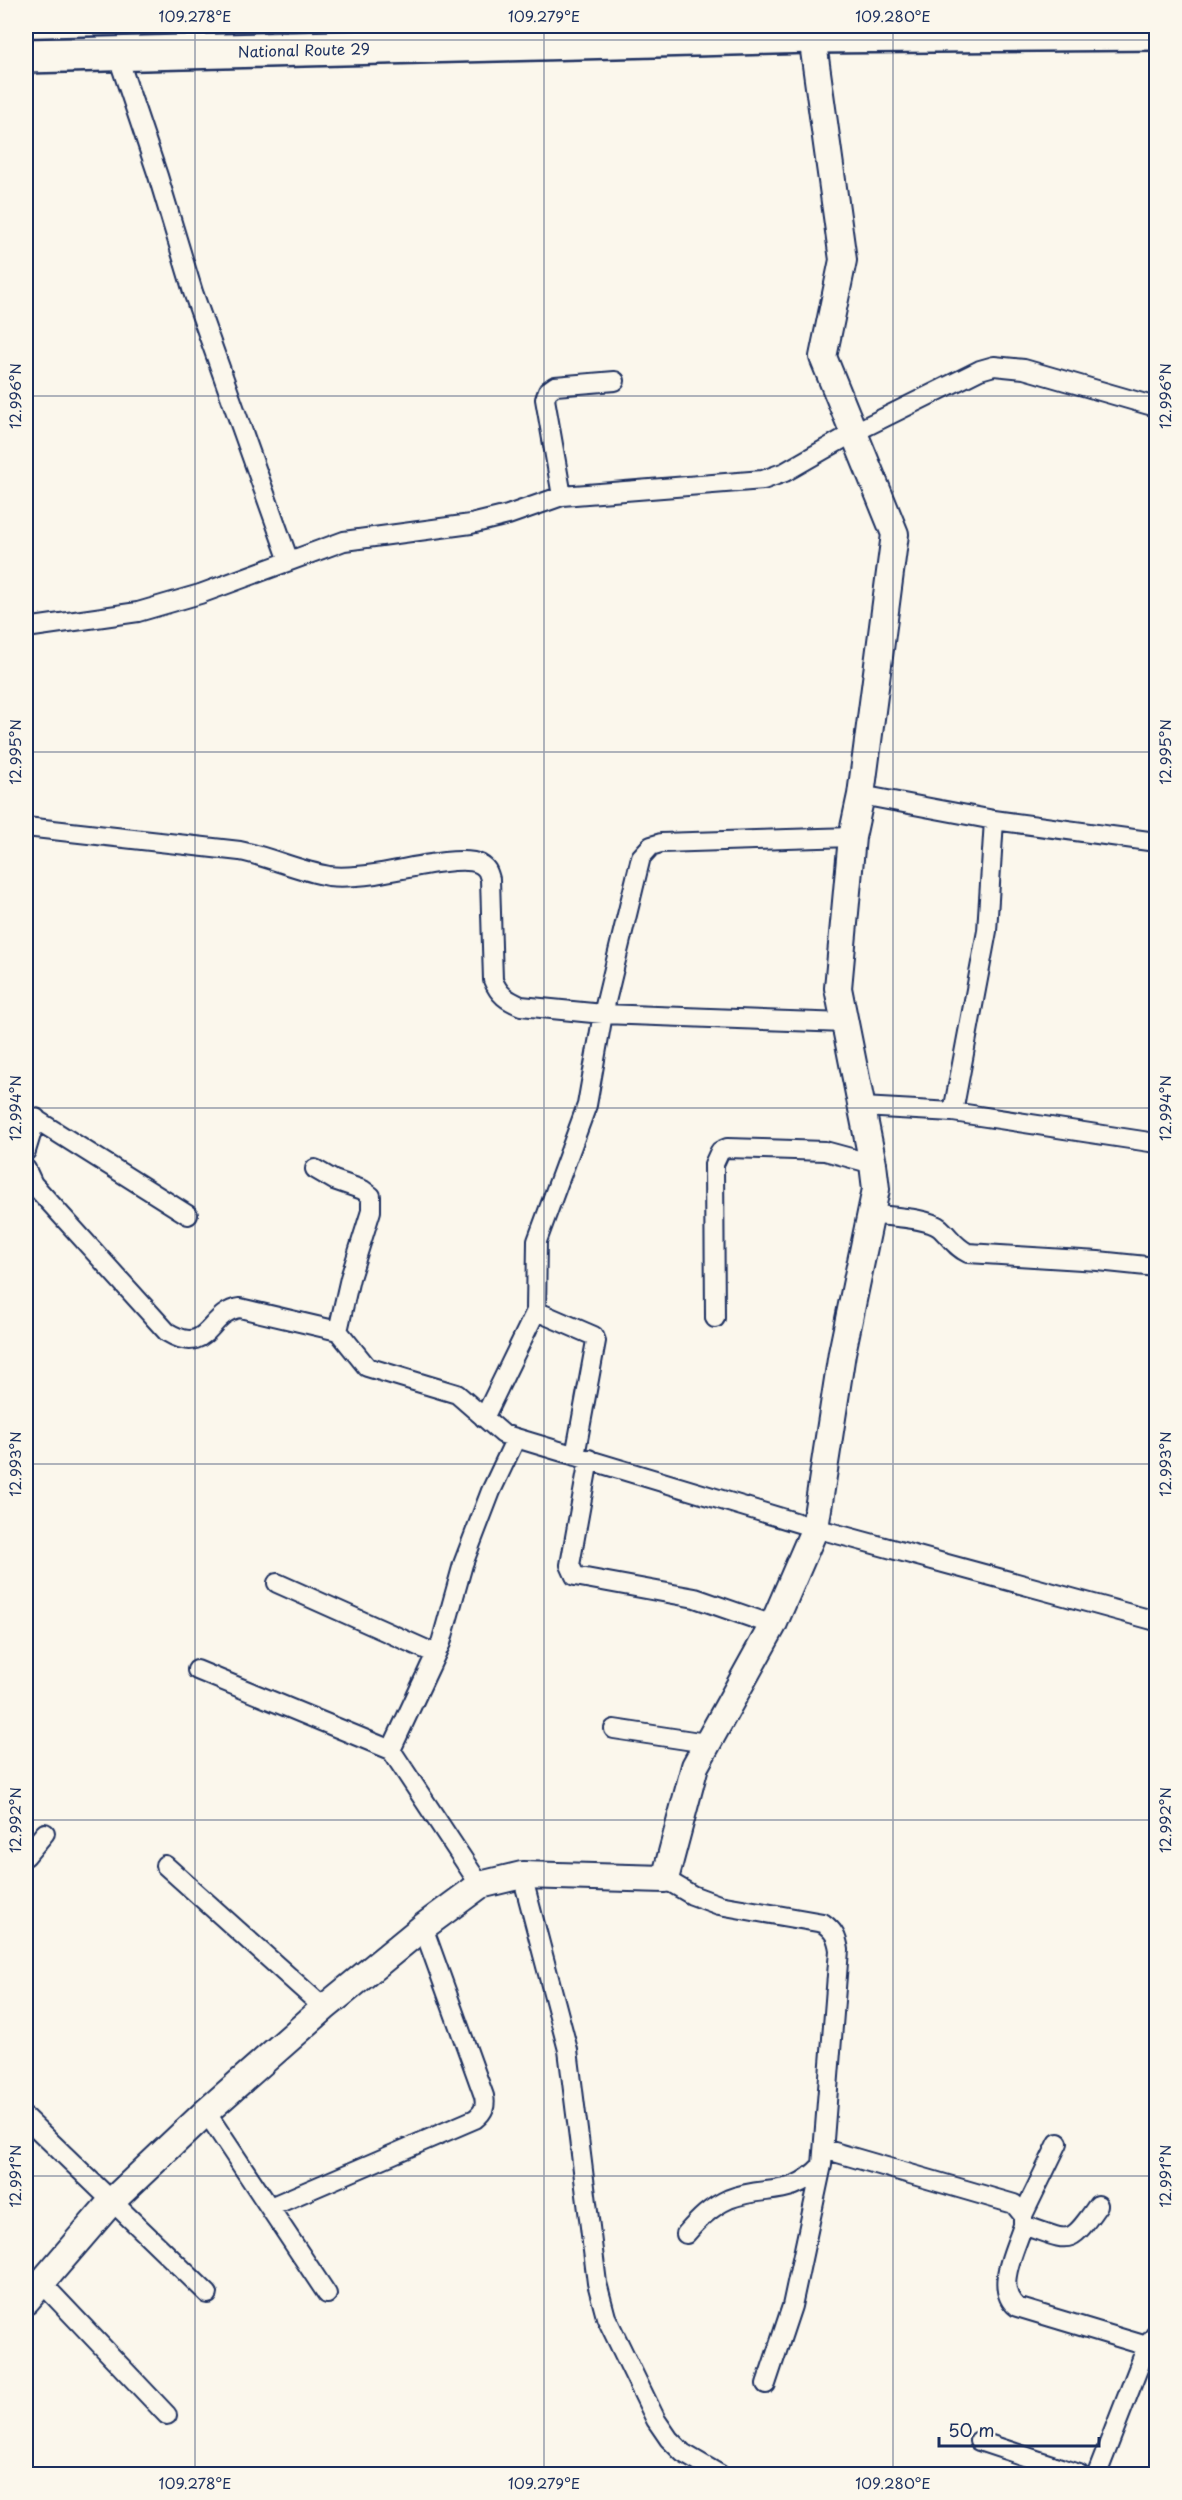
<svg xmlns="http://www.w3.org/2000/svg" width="1182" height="2500" viewBox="0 0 1182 2500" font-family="'Playpen Sans',sans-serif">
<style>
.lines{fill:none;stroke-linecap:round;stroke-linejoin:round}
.street-casing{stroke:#1b2f5e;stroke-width:22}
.secondary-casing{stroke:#1b2f5e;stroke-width:30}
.highway-casing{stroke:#1b2f5e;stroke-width:38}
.street{stroke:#fbf7ec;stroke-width:18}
.secondary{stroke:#fbf7ec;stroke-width:26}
.highway{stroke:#fbf7ec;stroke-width:33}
.ticks{fill:none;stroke:#1b2f5e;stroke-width:1.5;stroke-opacity:0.45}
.labels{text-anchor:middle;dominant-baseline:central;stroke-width:5;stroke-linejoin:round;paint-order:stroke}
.street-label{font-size:15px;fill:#1b2f5e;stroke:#fbf7ec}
.neatline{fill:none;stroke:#1b2f5e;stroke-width:2}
.ticks-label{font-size:15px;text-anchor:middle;fill:#1b2f5e}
</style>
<rect width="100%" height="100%" fill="#fbf7ec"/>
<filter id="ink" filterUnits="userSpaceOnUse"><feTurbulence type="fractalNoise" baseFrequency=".0167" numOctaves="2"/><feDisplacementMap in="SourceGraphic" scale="12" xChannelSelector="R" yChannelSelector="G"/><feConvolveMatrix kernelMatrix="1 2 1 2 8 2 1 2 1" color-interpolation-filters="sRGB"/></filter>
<g filter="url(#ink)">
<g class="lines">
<g class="street-casing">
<path id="street" d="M117 54 158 176 193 292 289 561
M562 496 545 399 548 391 555 386 615 381
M26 628 138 612 200 594 344 541 471 524 508 515 562 496 763 480 785 472 853 433 980 370 994 366 1024 369 1156 407
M861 795 994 820 1156 842
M26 827 240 851C270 857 299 871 329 876 344 878 360 876 375 874 398 871 461 854 480 864 487 868 488 872 490 879L493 980C499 995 507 1000 521 1006L603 1014 845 1023
M862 1107 953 1112 1156 1143
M953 1112 987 931 994 820
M26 1113 188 1215
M26 1151 36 1118
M26 1169 33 1184 167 1332C210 1358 207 1312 240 1308L338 1331 367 1367 457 1394 503 1434 815 1528 1156 1621
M315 1169 334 1180 363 1190 371 1196V1211L350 1278 338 1331
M870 1214C888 1217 926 1217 940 1228 950 1237 955 1247 968 1253L1098 1261 1156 1267
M536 1311 594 1336 596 1341 575 1456
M715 1318 714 1164 720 1151 727 1148 825 1151 873 1164
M484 1418 536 1311 537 1241 587 1105 603 1014 641 857 651 846 661 843 852 837
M589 1459 570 1565 575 1576 695 1598 773 1625
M277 1583 436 1654
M197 1670 391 1750 480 1885
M614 1729 706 1743
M391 1750 441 1643 463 1564 491 1491 516 1438
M26 1856 45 1833
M165 1865 324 2008
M522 1875 568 2050 597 2283 606 2317 656 2420 669 2439 683 2453 719 2474
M665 1879 692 1895 719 1905 823 1923C834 1931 837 1937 839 1950L822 2165 792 2306 766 2384
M206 2112 327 2294
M26 2118 208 2294
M824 2149 1014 2204 1023 2215V2225C1016 2249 993 2288 1017 2307L1147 2346
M270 2207 475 2119C484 2112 486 2106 484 2096L423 1927
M1023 2215 1058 2143
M1023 2225C1071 2241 1068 2248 1098 2205
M686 2234C699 2219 711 2207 729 2199 767 2184 790 2200 822 2165
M41 2282 167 2415
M979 2441 1079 2474
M1097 2474 1147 2346 1156 2334"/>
</g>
<g class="secondary-casing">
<path id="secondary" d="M26 2301 111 2202 206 2112 324 2008 423 1927 480 1885 522 1875 665 1879 695 1766 773 1625 815 1528 842 1353 876 1189 873 1164 838 988 852 837 861 795 895 534 823 357 843 260 812 36"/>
</g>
<g class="highway-casing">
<g id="highway">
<path id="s1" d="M26 56 812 36 1156 33"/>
</g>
</g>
<use href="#street" class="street"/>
<use href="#secondary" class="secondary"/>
<use href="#highway" class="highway"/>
</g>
</g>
<path class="ticks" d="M195 26V2474M544 26V2474M893 26V2474M26 40H1156M26 396H1156M26 752H1156M26 1108H1156M26 1464H1156M26 1820H1156M26 2176H1156"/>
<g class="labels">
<g class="street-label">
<text stroke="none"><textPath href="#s1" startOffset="278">National Route 29</textPath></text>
</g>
</g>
<rect width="1182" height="2500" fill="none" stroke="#fbf7ec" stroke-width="66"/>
<path d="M939 2437v9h160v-9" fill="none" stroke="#1b2f5e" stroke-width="3"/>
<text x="948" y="2437" font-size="18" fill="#1b2f5e" stroke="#fbf7ec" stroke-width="4.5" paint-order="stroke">50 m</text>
<rect x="33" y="33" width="1116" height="2434" class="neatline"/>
<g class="ticks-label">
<text x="195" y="22">109.278°E</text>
<text x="544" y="22">109.279°E</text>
<text x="893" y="22">109.280°E</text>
<text transform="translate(16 396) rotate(-90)" y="5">12.996°N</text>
<text transform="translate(1166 396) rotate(-90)" y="5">12.996°N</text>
<text transform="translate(16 752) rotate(-90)" y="5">12.995°N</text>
<text transform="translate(1166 752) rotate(-90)" y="5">12.995°N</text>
<text transform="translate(16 1108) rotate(-90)" y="5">12.994°N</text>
<text transform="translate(1166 1108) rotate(-90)" y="5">12.994°N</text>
<text transform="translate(16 1464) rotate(-90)" y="5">12.993°N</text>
<text transform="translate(1166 1464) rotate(-90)" y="5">12.993°N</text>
<text transform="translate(16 1820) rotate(-90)" y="5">12.992°N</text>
<text transform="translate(1166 1820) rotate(-90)" y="5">12.992°N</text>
<text transform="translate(16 2176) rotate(-90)" y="5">12.991°N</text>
<text transform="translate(1166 2176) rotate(-90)" y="5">12.991°N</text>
<text x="195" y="2489">109.278°E</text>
<text x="544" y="2489">109.279°E</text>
<text x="893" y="2489">109.280°E</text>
</g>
</svg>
